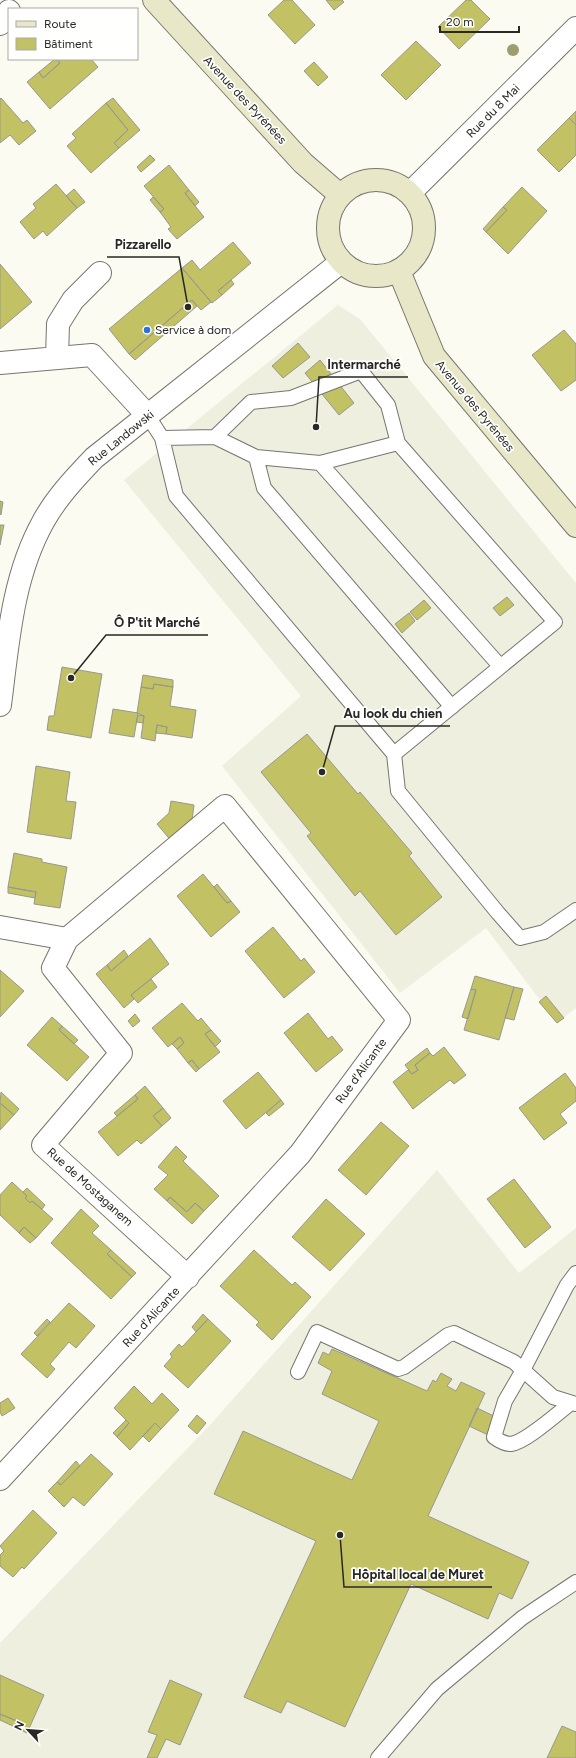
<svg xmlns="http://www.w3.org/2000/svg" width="576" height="1758" viewBox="0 0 576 1758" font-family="Figtree,sans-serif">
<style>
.built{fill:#eeefdf}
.building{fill:#c2c264;stroke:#97988f}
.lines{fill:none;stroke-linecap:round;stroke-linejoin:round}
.lane-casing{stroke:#76766e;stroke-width:16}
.street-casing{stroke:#76766e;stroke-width:24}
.secondary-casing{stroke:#76766e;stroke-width:24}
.lane{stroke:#fff;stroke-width:14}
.street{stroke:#fff;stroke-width:22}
.secondary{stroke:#e8e8c8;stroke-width:22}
.tree{fill:#9e9d70}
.poi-dot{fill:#2a73df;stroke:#fffffe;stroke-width:1.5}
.labels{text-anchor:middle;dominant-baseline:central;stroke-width:3.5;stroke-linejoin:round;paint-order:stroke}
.street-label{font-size:12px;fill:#282825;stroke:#fffffe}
.poi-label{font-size:12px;fill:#282825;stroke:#fffffe;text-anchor:start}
.leader{fill:none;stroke:#282825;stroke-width:1.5}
.callout-dot{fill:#282825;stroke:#fffffe;stroke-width:1.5}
.callout-label{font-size:13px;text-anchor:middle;font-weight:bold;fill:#282825;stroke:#fffffe;stroke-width:3.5;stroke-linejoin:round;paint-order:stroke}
</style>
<rect width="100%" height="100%" fill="#fbfbf2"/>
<path class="built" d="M338 305 360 319 576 583V1008L557 1023 486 928 400 993 222 766 301 696 124 480Z
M437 1170 519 1273 576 1228V1758H0V1643L208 1427Z"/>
<path class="building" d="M284 0H292L315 25 295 44 268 15Z
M326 0H342L344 2 334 10Z
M466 0H471L490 19 459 49 438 27Z
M416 41 441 65 406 100 381 75Z
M55 59 60 63 43 78 39 72Z
M57 59H91L98 67 50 109 27 82 39 72 43 78 60 63Z
M314 62 328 77 318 86 304 71Z
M1 98 23 123 27 120 36 131 19 145 10 135 0 143V99Z
M113 98 140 130 119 148 114 143 128 130 106 103Z
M106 103 128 130 114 143 119 148 91 173 67 146 76 138 72 134Z
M576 111V125L569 118Z
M569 118 576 125V155L559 172 537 150Z
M150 155 155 160 141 172 137 167Z
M169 165 189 190 185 193 204 217 177 239 168 229 171 227 160 212 164 209 144 186Z
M56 184 77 208 47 236 43 231 34 239 20 222 36 208 33 204Z
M522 187 547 211 508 254 486 232 507 210 503 207Z
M74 189 85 202 77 208 66 196Z
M189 190 199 202 195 206 185 193Z
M153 197 164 209 160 212 150 200Z
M503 207 507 210 486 232 483 229Z
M233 242 251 263 218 291 222 295 212 303 182 268 192 260 200 270Z
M0 264 32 302 0 329Z
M182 268 211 302 201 310 192 300 129 354 109 329Z
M231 280 234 284 222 295 218 291Z
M192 300 197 306 135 360 129 354Z
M564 330 576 344V380L561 391 532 355Z
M298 343 310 357 283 378 272 366Z
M320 360 354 403 339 415 305 373Z
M0 501 3 502 1 515 0 514Z
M0 525H4L0 545Z
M507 597 514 605 500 616 493 608Z
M424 600 431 608 417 620 410 612Z
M409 613 415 621 402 633 395 624Z
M62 667 102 674 91 738 47 730 49 716H54Z
M143 675 173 680V687L154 684 153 689 141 687Z
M154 684 173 687 170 706 196 710 192 738 166 734 167 727 157 725 155 741 141 738 144 716 137 713 141 687 153 689Z
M113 709 138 713 134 737 109 733Z
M138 715 144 716 143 723 136 722Z
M157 725 167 727 166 734 156 733Z
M307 734 358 794 360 792 412 853 409 856 442 897 396 935 360 891 355 896 307 836 311 833 261 772Z
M36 766 70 772 66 801 76 802 71 839 27 832Z
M171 801 194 805 191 827 173 843 157 824 169 813Z
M14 853 42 859V862L67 867 60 908 34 904 36 892 8 887Z
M203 874 227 903 231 901 240 912 211 937 177 896Z
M217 884 231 901 227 903 214 887Z
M8 887 36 892 35 898 8 893Z
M273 927 301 961 304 958 315 972 284 998 245 951Z
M150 938 169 964 131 995 134 999 124 1008 96 974 107 965 111 971Z
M124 950 128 956 111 971 107 965Z
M0 970 24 991 0 1017Z
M475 976 514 987 499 1040 464 1030 476 990 471 989Z
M151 979 157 987 138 1003 131 995Z
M514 987 523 989 514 1020 505 1018Z
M471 989 476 990 468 1019 462 1017Z
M546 996 564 1018 557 1023 539 1002Z
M182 1003 198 1021 201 1018 211 1030 205 1034 220 1052 199 1069 192 1060 188 1063 177 1049 184 1043 180 1037 168 1047 152 1028Z
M308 1013 328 1039 332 1036 343 1050 316 1072 284 1033Z
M135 1014 140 1021 133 1027 128 1021Z
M52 1017 62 1026 59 1030 89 1057 67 1081 27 1045Z
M62 1026 78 1040 74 1044 59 1030Z
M211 1030 221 1041 215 1047 205 1034Z
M180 1037 184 1043 177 1049 172 1044Z
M444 1047 466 1075 454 1084 450 1080 413 1109 393 1082 408 1070 412 1074 418 1070 415 1065 430 1053 433 1056Z
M427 1048 430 1053 415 1065 418 1070 412 1074 405 1065Z
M192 1060 199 1069 196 1072 188 1063Z
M258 1072 281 1100 246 1129 223 1101Z
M565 1073 576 1088V1101L560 1114 567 1123 544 1140 519 1108Z
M145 1086 163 1108 153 1116 162 1126 141 1144 137 1140 118 1156 98 1132 138 1099 135 1095Z
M1 1092 19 1109 14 1115 0 1103Z
M135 1095 138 1099 117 1116 114 1113Z
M281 1100 284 1104 269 1116 266 1113Z
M0 1103 14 1115 0 1130Z
M163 1108 171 1118 162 1126 153 1116Z
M381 1122 409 1146 366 1195 338 1170Z
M176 1146 187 1157 183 1161 219 1196 204 1211 195 1203 187 1212 170 1197 167 1201 154 1189 168 1175 158 1167Z
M514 1179 551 1227 525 1248 487 1199Z
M12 1182 27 1196 25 1198 30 1203 32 1201 53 1219 36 1238 24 1227 19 1233 0 1215V1195Z
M27 1188 45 1205 42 1209 32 1201 30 1203 25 1198 27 1196 23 1192Z
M170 1197 187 1212 195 1203 204 1211 192 1224 167 1201Z
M326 1199 365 1234 330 1271 292 1237Z
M81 1209 99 1226 92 1233 111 1250 107 1254 132 1277 111 1299 51 1243Z
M24 1227 36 1238 30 1243 19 1233Z
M111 1250 136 1273 132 1277 107 1254Z
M254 1250 292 1285 295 1282 311 1297 272 1340 256 1325 259 1322 220 1286Z
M69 1303 95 1326 76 1348 69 1342 50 1364 55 1369 47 1378 21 1354Z
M203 1314 208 1319 196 1332 192 1327Z
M47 1319 50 1322 37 1336 34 1333Z
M208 1319 231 1341 188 1388 164 1366 172 1357 170 1354 179 1344 182 1347Z
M332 1349 427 1391 433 1380 436 1382 441 1373 452 1379 447 1386 456 1391 461 1382 485 1393 428 1516 529 1562 512 1599 499 1593 488 1619 411 1584 345 1727 287 1701 281 1713 244 1697 316 1541 214 1494 243 1431 352 1480 379 1421 322 1394 332 1371 318 1363 323 1352 329 1355Z
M134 1386 152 1404 162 1393 179 1410 161 1429 155 1423 130 1450 117 1437 129 1423 114 1408Z
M8 1398 15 1408 2 1416 0 1412V1403Z
M477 1408 496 1417 488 1435 469 1426Z
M197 1415 206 1423 197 1434 188 1426Z
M126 1420 129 1423 117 1437 113 1433Z
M155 1423 161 1429 149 1442 143 1436Z
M91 1454 113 1474 84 1506 73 1497 64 1507 48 1491 57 1482 61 1485Z
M76 1461 80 1466 61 1485 57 1482Z
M33 1510 57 1533 24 1569 22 1567 13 1577 0 1566V1555L4 1551 0 1546Z
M0 1675 44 1695 27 1733 15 1727 17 1721 0 1714Z
M170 1680 202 1694 180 1745 166 1739 157 1758H147L157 1735 148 1732Z
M0 1714 17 1721 15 1727 0 1720Z
M562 1726 576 1732V1758H547Z"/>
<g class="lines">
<g class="lane-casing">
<path id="lane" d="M148 416 162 438 176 496 394 754 398 791 498 913 520 938 544 932 576 910
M215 437 251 402 291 398 361 371 388 405 398 443
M162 438 215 437 256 457 320 463 398 443 555 622 394 754
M256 457 264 488 452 707
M320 463 500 666
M298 1372 317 1332 398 1369 404 1367 448 1335 454 1333 514 1362 553 1397 576 1404
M571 1403C558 1413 526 1442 511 1444 505 1444 498 1440 494 1437L505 1401 523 1370 567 1285 576 1273
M378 1758 437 1689 522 1618 576 1582"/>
</g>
<g class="street-casing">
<path id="street" d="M0 24 9 11
M410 193 576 28
M57 358 58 324 73 300 100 273
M0 363 92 355 148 416
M0 705C8 643 12 578 43 522 56 498 75 478 94 458L341 262
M0 927 67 939
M0 1479 300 1154 399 1020 225 806 67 939 53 968 121 1053 43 1145 188 1277"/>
</g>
<g class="secondary-casing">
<path id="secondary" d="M154 0 303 163 340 195
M328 228a48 48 0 1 1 96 0a48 48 0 1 1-96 0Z
M399 271 434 356 576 526"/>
</g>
<use href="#lane" class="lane"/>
<use href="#street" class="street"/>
<use href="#secondary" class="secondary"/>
</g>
<circle class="tree" cx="513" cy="50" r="6"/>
<circle class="poi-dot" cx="147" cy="330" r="4"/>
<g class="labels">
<g class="street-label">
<text transform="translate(245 100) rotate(47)">Avenue des Pyrénées</text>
<text transform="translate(493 111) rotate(-45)">Rue du 8 Mai</text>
<text transform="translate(475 406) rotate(50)">Avenue des Pyrénées</text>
<text transform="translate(121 438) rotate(-39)">Rue Landowski</text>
<text transform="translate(361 1071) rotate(-54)">Rue d'Alicante</text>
<text transform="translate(90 1187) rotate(42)">Rue de Mostaganem</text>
<text transform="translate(151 1317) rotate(-47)">Rue d'Alicante</text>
</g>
<g class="poi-label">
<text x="155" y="330">Service à dom</text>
</g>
</g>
<path class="leader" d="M188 307L179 257H107M316 427L319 377H408M71 678L106 635H208M322 772L335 726H450M340 1535L344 1587H492"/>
<g class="callout-dot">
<circle cx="188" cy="307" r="4"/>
<circle cx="316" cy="427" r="4"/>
<circle cx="71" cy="678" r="4"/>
<circle cx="322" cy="772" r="4"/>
<circle cx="340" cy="1535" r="4"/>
</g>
<g class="callout-label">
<text x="143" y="249">Pizzarello</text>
<text x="364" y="369">Intermarché</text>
<text x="157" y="627">Ô P'tit Marché</text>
<text x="393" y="718">Au look du chien</text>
<text x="418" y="1579">Hôpital local de Muret</text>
</g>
<rect x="8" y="8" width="130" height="52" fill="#fffffe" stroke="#a9a9a7"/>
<rect x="16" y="21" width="20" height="6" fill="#e8e8c8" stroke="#a9a9a7"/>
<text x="44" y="28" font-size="12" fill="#282825">Route</text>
<rect x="16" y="38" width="20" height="12" fill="#c2c264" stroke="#a9a9a7"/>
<text x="44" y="48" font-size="12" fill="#282825">Bâtiment</text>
<g transform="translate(28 1730) rotate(296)" stroke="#fffffe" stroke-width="3" paint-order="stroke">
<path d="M0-3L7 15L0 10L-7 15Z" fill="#282825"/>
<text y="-6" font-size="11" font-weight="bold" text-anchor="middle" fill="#282825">N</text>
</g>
<path d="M440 26v6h79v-6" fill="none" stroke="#282825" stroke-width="2"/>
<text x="446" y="26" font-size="12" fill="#282825" stroke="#fffffe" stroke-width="3" paint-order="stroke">20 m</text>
</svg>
